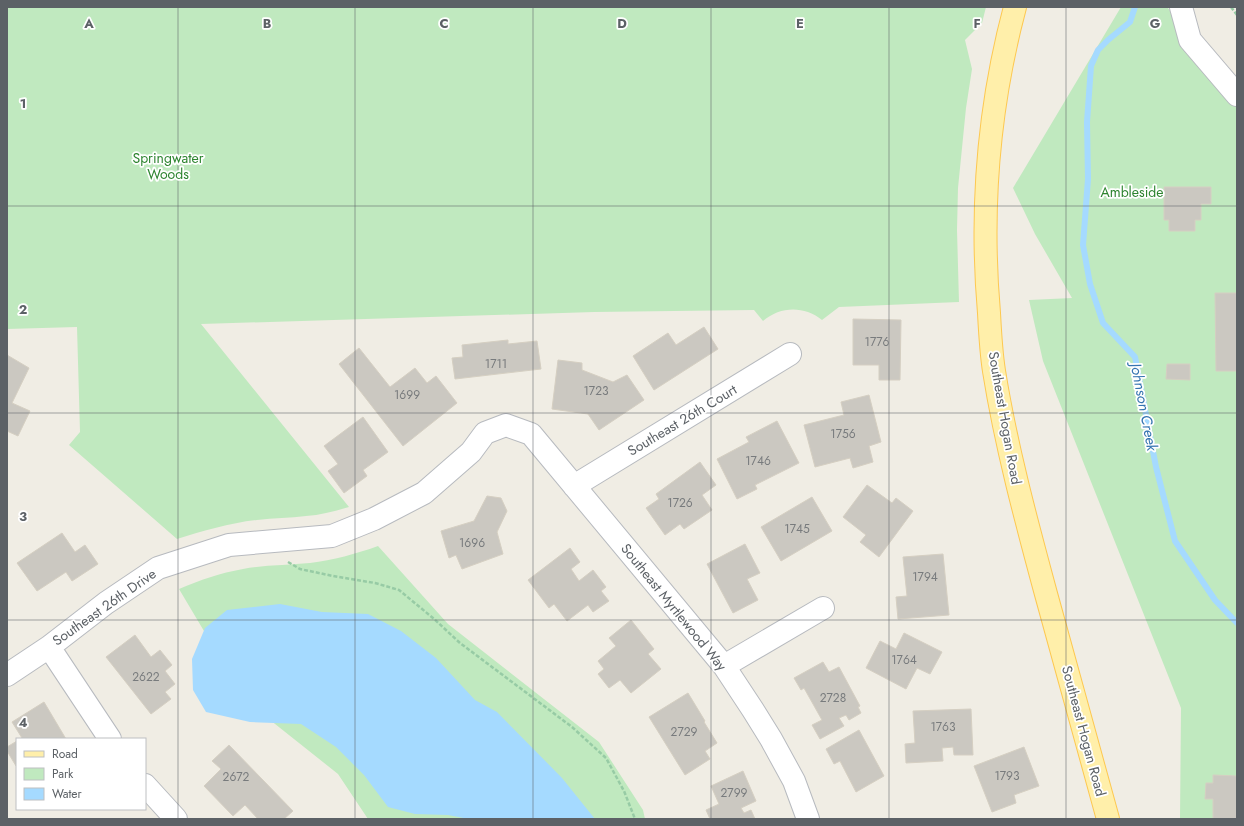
<svg xmlns="http://www.w3.org/2000/svg" width="1244" height="826" viewBox="0 0 1244 826" font-family="Jost,sans-serif">
<style>
.green{fill:#c0e9bf}
.water{fill:#a5daff}
.lines{fill:none;stroke-linecap:round;stroke-linejoin:round}
.stream{stroke:#a5daff;stroke-width:6}
.building{fill:#cbc8c1;stroke:#d5cfc2}
.minor-casing{stroke:#b7babf;stroke-width:24}
.primary-casing{stroke:#fdc850;stroke-width:24}
.path{stroke:#97cba5;stroke-width:2.5;stroke-dasharray:4 2;stroke-linecap:butt}
.minor{stroke:#fff;stroke-width:22}
.primary{stroke:#ffefaa;stroke-width:22}
.grid{fill:none;stroke:#5c6166;stroke-width:1;stroke-opacity:0.55}
.labels{text-anchor:middle;dominant-baseline:central;stroke-width:3.5;stroke-linejoin:round;paint-order:stroke}
.number-label{font-size:12px;fill:#787b7d}
.park-label{font-size:14px;fill:#2d842f;stroke:#fff}
.street-label{font-size:14px;fill:#5c6166;stroke:#fff}
.water-label{font-size:15px;font-style:italic;fill:#3675b1;stroke:#fff}
.grid-label{font-size:13px;text-anchor:middle;font-weight:bold;fill:#5c6166;stroke:#fff;stroke-width:3.5;stroke-linejoin:round;paint-order:stroke}
</style>
<rect width="100%" height="100%" fill="#f0ede4"/>
<path class="green" d="M7 7H986L982 23 965 40 972 69 966 108 958 188 957 230 959 302 839 307 822 320C804 306 781 306 763 321L754 310 594 312 201 324 349 507C335 511 321 515 306 516 290 518 274 518 257 520 230 523 203 531 177 539L69 445 80 432 77 327 7 329Z
M1121 7H1167L1237 89V819H1180L1181 708 1043 361 1029 300 1072 298 1035 234 1013 188Z
M378 546 448 624 599 742 643 810 645 819H368L338 774 245 700 179 589C200 580 220 573 243 569 265 565 288 565 310 563 333 560 356 554 378 546Z"/>
<path class="water" d="M280 604 322 612 368 614 401 631 436 658 475 700 497 712 562 778 595 819H469L448 815 415 814 388 807 364 775 336 747 301 724 250 722 206 712 193 690 192 659 205 628 227 610Z"/>
<g class="lines">
<path class="stream" d="M1135 7 1130 22 1108 40 1098 50 1091 66 1087 122 1088 179 1083 245 1090 284 1103 323 1135 357 1156 467 1175 541 1215 600 1237 623"/>
</g>
<path class="building" d="M1164 187H1211V204H1201V220H1195V231H1169V220H1164Z
M1215 293H1237V371H1216Z
M853 319 901 320 900 380H879V365H853Z
M704 327 718 349 654 390 633 356 668 333 676 345Z
M508 340V344L537 341 541 369 455 379 452 358 463 357 462 345Z
M359 348 390 387 415 368 427 383 436 376 457 403 403 446 339 364Z
M7 355 29 368 12 403 30 411 18 436 7 431Z
M558 360 582 363V370L613 382 627 375 644 400 599 430 588 414 552 409Z
M1167 364H1190V380L1166 379Z
M869 395 881 442 869 446 873 462 853 468 850 458 815 467 804 425 844 415 841 402Z
M363 417 388 452 363 470 367 476 344 493 328 471 338 464 324 446Z
M777 421 799 463 755 485 757 489 737 499 717 459 749 442 746 437Z
M700 462 716 485 702 495 712 510 684 529 680 524 665 535 646 508 659 499 656 494Z
M867 485 892 503 896 498 913 511 879 557 860 542 866 535 843 517Z
M487 496 501 498 507 511 497 532 503 554 462 569 456 555 449 558 441 531 474 521Z
M812 497 832 531 781 561 761 527Z
M62 533 75 552 85 545 98 564 72 581 66 572 37 591 17 563Z
M745 544 760 573 747 579 758 600 733 613 707 564Z
M570 548 580 562 571 569 579 581 593 570 606 587 601 591 609 601 593 612 588 605 567 621 554 604 549 608 528 580Z
M943 554 949 615 898 619 896 597 907 596 903 557Z
M631 620 654 649 648 654 661 669 631 693 620 680 609 688 598 674 604 669 598 661 616 646 609 638Z
M904 633 942 652 930 674 917 668 906 689 866 668 880 641 896 649Z
M135 635 151 657 160 650 172 665 165 671 175 684 165 692 171 699 151 714 106 657Z
M823 662 829 672 839 667 860 706 858 707 861 713 849 720 846 715 839 718 844 726 820 739 812 725 822 720 804 688 801 690 794 678Z
M688 693 705 721 704 722 717 743 705 751 710 759 685 775 649 717Z
M44 702 66 739H20L22 738 12 722Z
M971 709 973 755H954L953 747 942 748 943 761 906 763 905 744 915 743 913 711Z
M859 730 884 776 856 792 840 761 834 764 826 749Z
M17 741V765L16 766 7 751V747Z
M229 745 293 811 284 819H258L245 805 233 816 204 786 221 769 212 761Z
M1024 747 1039 786 1014 795 1016 803 992 812 974 766Z
M743 771 756 801 741 808 744 813 751 810 755 819H710L706 810 719 804 711 786Z
M1213 775 1237 776V819H1213V799H1205L1206 783H1213Z"/>
<g class="lines">
<g class="minor-casing">
<path id="minor" d="M1181 7 1190 40 1237 95
M574 486 790 354
M49 647 110 739
M724 666 823 608
M7 675 49 647 106 603 158 568 229 545 332 536 374 519 424 493 471 452 485 433 506 425 531 434 724 666 753 710 771 739 794 781 808 819
M145 785 176 819"/>
</g>
<g class="primary-casing">
<path id="primary" d="M1015 7C988 108 980 209 989 313 990 332 991 352 994 371 1006 446 1026 520 1046 594 1067 669 1087 744 1108 819"/>
</g>
<path class="path" d="M1231 7 1237 15
M288 562 300 569 333 576 375 583 399 590 433 618 460 643 572 727 606 758 624 791 635 819"/>
<use href="#minor" class="minor"/>
<use href="#primary" class="primary"/>
</g>
<path class="grid" d="M178 7V819M355 7V819M533 7V819M711 7V819M889 7V819M1066 7V819M7 206H1237M7 413H1237M7 620H1237"/>
<g class="labels">
<g class="number-label">
<text x="877" y="342">1776</text>
<text x="496" y="364">1711</text>
<text x="596" y="391">1723</text>
<text x="407" y="395">1699</text>
<text x="843" y="434">1756</text>
<text x="758" y="461">1746</text>
<text x="680" y="503">1726</text>
<text x="797" y="529">1745</text>
<text x="472" y="543">1696</text>
<text x="925" y="577">1794</text>
<text x="904" y="660">1764</text>
<text x="146" y="677">2622</text>
<text x="833" y="698">2728</text>
<text x="943" y="727">1763</text>
<text x="684" y="732">2729</text>
<text x="1007" y="776">1793</text>
<text x="236" y="777">2672</text>
<text x="734" y="793">2799</text>
</g>
<g class="park-label">
<text x="168" y="158">Springwater<tspan x="168" dy="16">Woods</tspan></text>
<text x="1132" y="192">Ambleside</text>
</g>
<g class="street-label">
<text transform="translate(1005 418) rotate(80)">Southeast Hogan Road</text>
<text transform="translate(682 420) rotate(-31)">Southeast 26th Court</text>
<text transform="translate(104 607) rotate(-35)">Southeast 26th Drive</text>
<text transform="translate(674 607) rotate(51)">Southeast Myrtlewood Way</text>
<text transform="translate(1084 731) rotate(75)">Southeast Hogan Road</text>
</g>
<g class="water-label">
<text transform="translate(1144 407) rotate(79)">Johnson Creek</text>
</g>
</g>
<g class="grid-label">
<text x="89" y="28">A</text>
<text x="267" y="28">B</text>
<text x="444" y="28">C</text>
<text x="622" y="28">D</text>
<text x="800" y="28">E</text>
<text x="977" y="28">F</text>
<text x="1155" y="28">G</text>
<text x="23" y="108">1</text>
<text x="23" y="314">2</text>
<text x="23" y="521">3</text>
<text x="23" y="727">4</text>
</g>
<rect width="1244" height="826" fill="none" stroke="#5c6166" stroke-width="16"/>
<rect x="16" y="738" width="130" height="72" fill="#ffffff" stroke="#bec0c2"/>
<rect x="24" y="751" width="20" height="6" fill="#ffefaa" stroke="#bec0c2"/>
<text x="52" y="758" font-size="12" fill="#5c6166">Road</text>
<rect x="24" y="768" width="20" height="12" fill="#c0e9bf" stroke="#bec0c2"/>
<text x="52" y="778" font-size="12" fill="#5c6166">Park</text>
<rect x="24" y="788" width="20" height="12" fill="#a5daff" stroke="#bec0c2"/>
<text x="52" y="798" font-size="12" fill="#5c6166">Water</text>
</svg>
